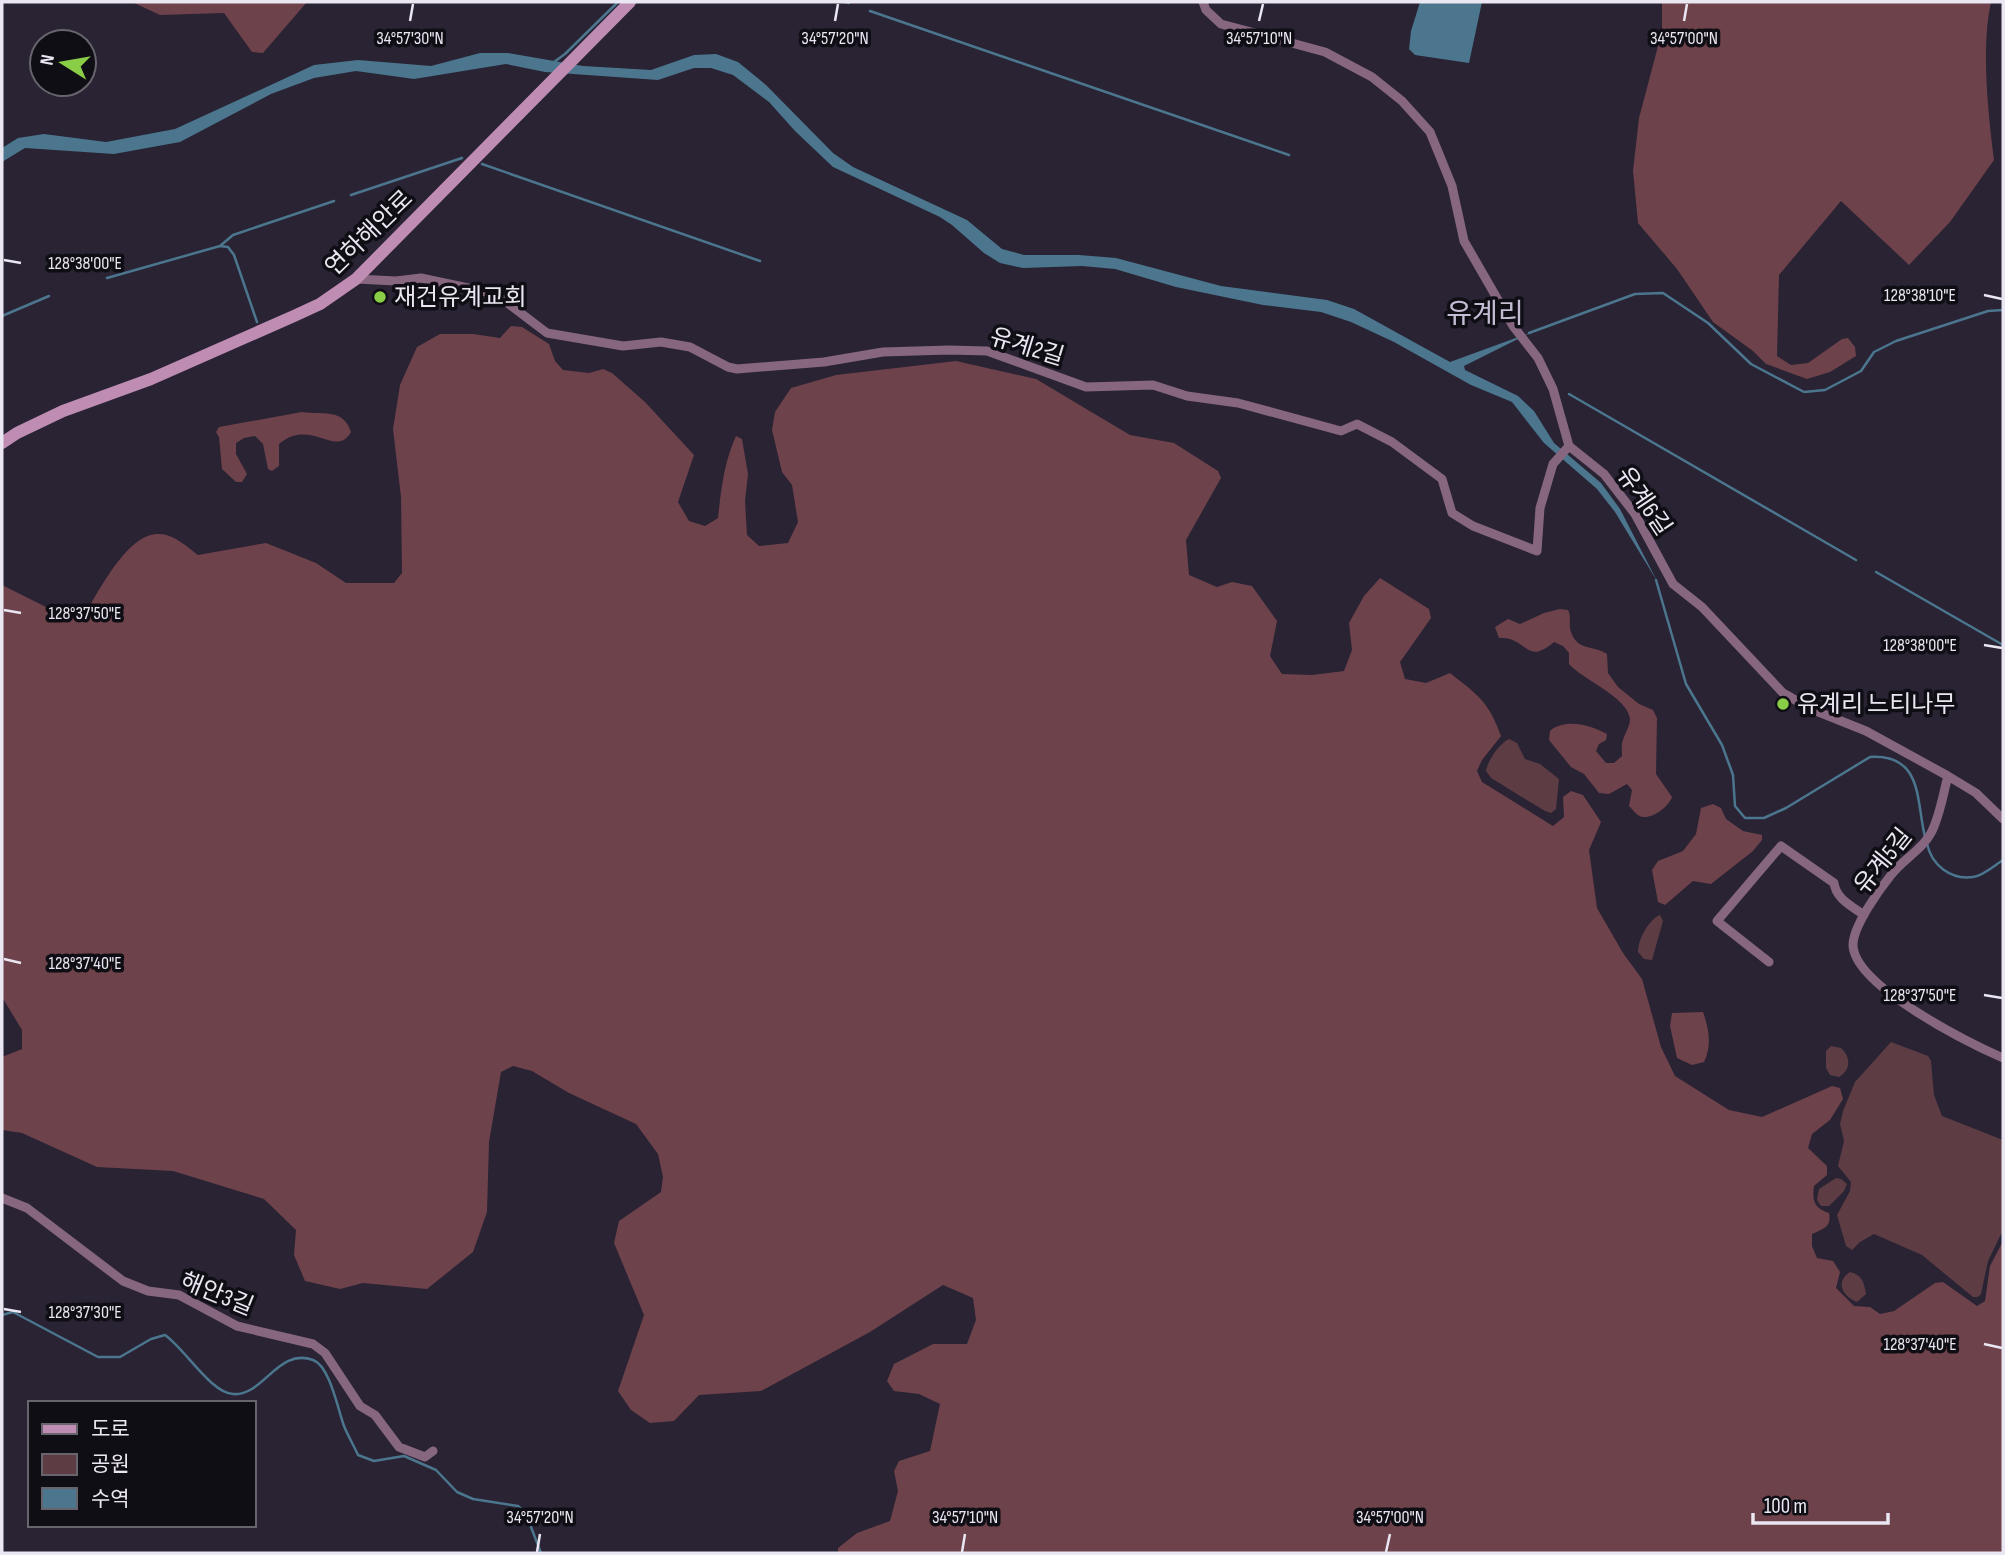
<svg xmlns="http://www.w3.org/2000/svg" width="2005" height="1555" viewBox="0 0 2005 1555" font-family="'Sofia Sans Condensed','Noto Sans KR',sans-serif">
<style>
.green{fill:#5d3d43}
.forest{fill:#6d424a}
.water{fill:#4b768e}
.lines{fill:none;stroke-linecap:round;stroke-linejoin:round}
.stream{stroke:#4b768e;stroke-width:2.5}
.street{stroke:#876780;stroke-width:9}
.secondary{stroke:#bf8cb4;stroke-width:12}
.ticks{fill:none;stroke:#eae6f2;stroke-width:2.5}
.poi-dot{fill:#8ace47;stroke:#100e15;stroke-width:2.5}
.labels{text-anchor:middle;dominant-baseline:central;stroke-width:7;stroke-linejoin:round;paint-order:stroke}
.street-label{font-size:24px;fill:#eae6f2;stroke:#100e15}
.poi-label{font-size:24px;fill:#eae6f2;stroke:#100e15;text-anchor:start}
.quarter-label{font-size:28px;fill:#c4bcd3;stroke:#100e15}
.ticks-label{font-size:18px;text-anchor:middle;fill:#eae6f2;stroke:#100e15;stroke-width:7;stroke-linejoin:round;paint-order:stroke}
</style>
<rect width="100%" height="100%" fill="#292334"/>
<path class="green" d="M1509 739 1517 743 1525 759 1540 764 1559 779 1556 809 1551 813 1545 811 1491 778 1486 771C1488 760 1499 744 1509 739Z
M1660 915 1663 921 1652 960 1644 959 1638 952C1638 940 1648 920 1660 915Z
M1891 1042 1928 1056 1931 1061 1934 1095 1942 1116 2003 1140V1230L1988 1261 1981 1294 1978 1297H1973L1922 1255 1874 1234 1860 1242 1852 1250 1846 1246 1837 1215 1850 1191 1851 1182 1838 1166 1844 1141 1840 1124 1843 1111 1855 1082Z
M1831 1046 1841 1048C1851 1057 1851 1070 1839 1077L1830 1075 1826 1068V1051Z
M1836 1178 1841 1179 1847 1184 1844 1191 1829 1206H1821L1817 1200 1819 1189Z
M1850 1272C1862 1275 1864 1282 1866 1294L1857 1302C1842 1296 1835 1282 1850 1272Z"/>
<path class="forest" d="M58 2H307L263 53 252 52 224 13 160 15 132 2Z
M1662 2H1991C1981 48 1988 113 1994 160L1950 222 1909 265 1841 201 1779 275 1777 356 1791 365 1808 363 1842 339 1848 338 1855 347 1856 356 1830 372 1807 379 1766 364 1753 351 1713 322 1677 269 1638 223 1633 171 1639 118 1662 31Z
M511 326 522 327 549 344 555 361 563 370 589 373 603 369 612 373 645 402 694 455 678 502 689 521 705 526 718 518C721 490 724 462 736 436L742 439 748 474 745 501 747 535 759 546 788 543 798 522 792 485 782 472 772 430 775 412 791 388 836 375 956 361 1036 379 1130 435 1174 443 1218 471 1221 478 1186 540 1189 575 1217 587 1232 582 1252 586 1277 621 1270 656 1282 674 1312 675 1344 671 1352 650 1349 623 1364 596 1380 578 1429 609 1431 618 1400 662 1405 679 1426 683 1450 673C1478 695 1489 702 1501 736L1482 760 1477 771 1482 782 1553 826 1564 817 1563 797 1571 791 1583 795 1601 822 1589 850 1597 908 1623 953 1642 979 1661 1047 1675 1076 1729 1110 1762 1117 1832 1086 1840 1088 1843 1099 1830 1120 1812 1134 1808 1148 1827 1166V1175L1814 1186C1812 1201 1814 1208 1829 1213 1832 1227 1823 1229 1812 1234V1246L1817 1258 1833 1261 1840 1272 1836 1288 1854 1306 1870 1307 1880 1314 1894 1311 1935 1283 1943 1282 1977 1306 1985 1301 1990 1266 2003 1241V1553H838V1548L857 1533 890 1521 898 1491 894 1471 899 1461 930 1451 940 1404 919 1394 894 1391 887 1381 894 1364 933 1344H967L976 1320 973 1298 943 1285 870 1332 761 1391 699 1395 674 1421 650 1423 631 1410 618 1391 644 1315 614 1243 619 1221 661 1192 663 1177 658 1154 636 1124 569 1093 532 1071 513 1066 501 1072 489 1142 487 1212 473 1252 427 1289 363 1283 340 1289 305 1281 294 1255 296 1230 264 1199 173 1171 97 1167 22 1133 2 1130V1057L22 1049V1030L2 997V585L64 616 86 612C100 589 129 532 159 534 174 534 187 547 198 555L266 543 316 563 346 583H394L402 573 401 497 393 429 400 385 417 347 440 334H473L500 338Z
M302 412C324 415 343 408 351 432 336 459 311 417 279 444V466L272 471 268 469 263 444 255 436 244 438 236 443V454L247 474 242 482H236L222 469 219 437 216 432 219 427Z
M1560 609 1568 610C1572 617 1568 624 1571 632 1577 651 1594 645 1607 654L1608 673 1618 687 1639 704 1653 710 1657 718 1656 774 1672 797C1669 806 1654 818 1643 817 1637 816 1633 810 1629 806L1632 790 1627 784 1609 794 1599 793 1584 774 1571 767 1549 740 1550 731C1565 718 1590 725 1607 734L1606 740 1599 744 1596 751 1606 763H1614L1622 756C1622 751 1621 745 1623 740 1625 732 1630 727 1630 719 1628 697 1583 680 1569 664V653L1563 646 1554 642C1525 667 1528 636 1499 638L1495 627 1508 619 1520 624 1544 613Z
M1713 804 1721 808 1726 819 1743 831 1762 835V840L1753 851 1711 884 1693 881 1665 905 1658 902 1652 870 1658 861 1683 851 1696 834 1701 808Z
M1703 1012C1709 1029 1712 1045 1704 1062L1692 1065 1677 1058 1670 1026 1672 1013Z"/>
<path class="water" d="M1420 2H1482L1469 63 1415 55 1409 49 1411 31Z
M480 53H508L583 66 651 70 694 55 716 54 738 62 766 85 833 153 853 167 967 220 1002 249 1024 255H1079L1116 258 1221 286 1327 300 1354 309 1450 362 1532 332 1464 366 1465 370 1518 396 1534 411 1554 443 1601 483 1620 509 1657 581 1615 512 1597 489 1544 443 1512 402 1471 385 1394 342 1351 322 1321 312 1263 305 1176 287 1115 269 1082 266 1023 268 1000 263 984 253 952 225 940 217 833 167 795 131 769 102 733 75 711 68H694L658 80 545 72 506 64 414 79 356 71 314 78 271 94 180 142 114 154 25 148 2 162V148L18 138 44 134 106 142 175 129 314 65 358 60 431 66Z"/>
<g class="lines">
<path class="stream" d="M844 2 849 3
M870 11 1289 155
M554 62 565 54 618 2
M482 164 760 261
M351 195 462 158
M220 246 233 235 334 201
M107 278 220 246 228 247 234 255 257 322
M2 316 49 296
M1529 333 1635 294 1663 293 1708 323 1751 364 1804 392 1825 390 1861 371 1874 352 1896 341 1988 311 2003 310
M1569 394 1856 560
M1876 572 2003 645
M1656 580 1686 684 1722 745 1733 775 1735 806 1745 818H1764L1786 808 1870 757C1923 754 1916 800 1925 837
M1927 844C1932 865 1950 880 1973 877 1983 876 1995 865 2003 860
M2 1315 13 1312 98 1357H120L151 1339 165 1335C185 1349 211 1393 233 1394 263 1397 278 1347 313 1360 330 1366 338 1410 344 1426 348 1436 354 1446 358 1455L374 1461 404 1456 436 1470 457 1492 473 1499 518 1506 526 1514 541 1553"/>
<path class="street" d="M1203 2 1206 10 1221 24 1325 52 1372 77 1402 101 1430 132 1452 186 1464 241 1513 326 1538 358 1553 389 1569 446 1604 474 1635 514 1673 584 1702 607 1783 693 1811 709 1866 731 1948 776 1976 793 2003 819
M356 279 396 281 421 278 487 292 497 295 547 333 623 346 661 342 690 347 728 367 737 369 824 362 883 352 949 350 987 351 1086 387 1153 385 1187 396 1238 403 1341 431 1357 424 1392 442 1442 479 1452 513 1473 526 1537 551 1540 508 1553 464 1569 446
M1948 776C1943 794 1940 816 1931 833 1922 850 1902 860 1891 875 1879 890 1853 926 1853 945 1854 986 1969 1043 2003 1058
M1769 962 1717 921 1781 846 1834 883C1836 899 1852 906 1864 915
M2 1198 27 1208 123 1281 148 1291 179 1295 237 1326 313 1344 325 1353 360 1406 375 1415 399 1447 425 1457 433 1451"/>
<path class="secondary" d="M2 443 17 433 63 411 151 379 294 316 320 304 356 279 630 2"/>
</g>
<path class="ticks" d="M410 21 413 4M835 21 838 4M1259 21 1263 4M1684 21 1687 4M4 260 21 263M1984 295 2002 299M4 610 21 613M1984 645 2002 648M4 959 21 963M1984 995 2002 998M4 1309 21 1312M1984 1344 2002 1348M537 1552 540 1534M962 1552 965 1534M1386 1552 1390 1534"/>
<g class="poi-dot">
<circle cx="380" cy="297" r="7"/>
<circle cx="1783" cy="704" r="7"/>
</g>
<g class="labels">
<g class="street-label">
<text transform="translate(369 233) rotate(-44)">연하해안로</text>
<text transform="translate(1027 347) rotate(17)">유계2길</text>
<text transform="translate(1644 501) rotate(56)">유계6길</text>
<text transform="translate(1883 861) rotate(-51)">유계5길</text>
<text transform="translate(217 1294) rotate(22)">해안3길</text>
</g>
<g class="poi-label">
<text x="394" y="297">재건유계교회</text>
<text x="1797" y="704">유계리 느티나무</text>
</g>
<g class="quarter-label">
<text x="1485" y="314">유계리</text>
</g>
</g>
<g class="ticks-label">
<text x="410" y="44">34°57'30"N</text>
<text x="835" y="44">34°57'20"N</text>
<text x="1259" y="44">34°57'10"N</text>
<text x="1684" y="44">34°57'00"N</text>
<text x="85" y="269">128°38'00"E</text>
<text x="1920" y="301">128°38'10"E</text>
<text x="85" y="619">128°37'50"E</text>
<text x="1920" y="651">128°38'00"E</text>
<text x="85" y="969">128°37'40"E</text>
<text x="1920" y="1001">128°37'50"E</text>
<text x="85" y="1318">128°37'30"E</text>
<text x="1920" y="1350">128°37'40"E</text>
<text x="540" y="1523">34°57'20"N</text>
<text x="965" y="1523">34°57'10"N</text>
<text x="1390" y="1523">34°57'00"N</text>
</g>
<rect width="2005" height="1555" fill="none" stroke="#eae6f2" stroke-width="7"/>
<rect x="28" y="1401" width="228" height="126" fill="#100e15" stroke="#67646d" stroke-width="2"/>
<rect x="42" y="1424" width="35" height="10" fill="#bf8cb4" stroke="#67646d" stroke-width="2"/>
<text x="91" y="1436" font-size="21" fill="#eae6f2">도로</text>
<rect x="42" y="1454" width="35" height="21" fill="#5d3d43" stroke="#67646d" stroke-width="2"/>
<text x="91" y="1471" font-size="21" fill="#eae6f2">공원</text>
<rect x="42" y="1488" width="35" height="21" fill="#4b768e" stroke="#67646d" stroke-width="2"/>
<text x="91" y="1506" font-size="21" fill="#eae6f2">수역</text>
<g transform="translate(63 63) rotate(281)"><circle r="33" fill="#100e15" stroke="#67646d" stroke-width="2"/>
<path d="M0-5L12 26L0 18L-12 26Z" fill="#8ace47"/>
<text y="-10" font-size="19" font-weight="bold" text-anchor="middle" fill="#eae6f2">N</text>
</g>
<path d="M1753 1513v10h135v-10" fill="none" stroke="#eae6f2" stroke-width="3.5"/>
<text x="1764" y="1513" font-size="21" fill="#eae6f2" stroke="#100e15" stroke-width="5" paint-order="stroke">100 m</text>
</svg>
